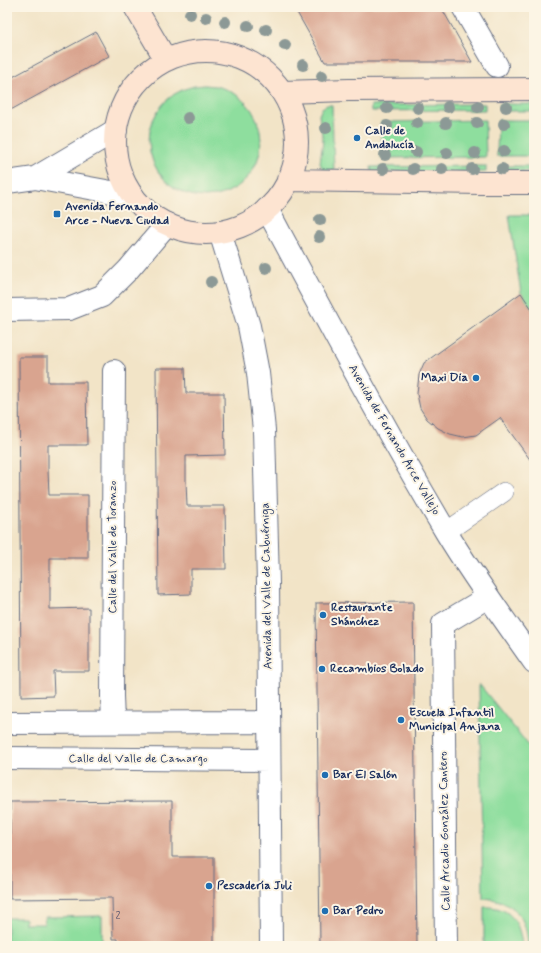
<svg xmlns="http://www.w3.org/2000/svg" width="541" height="953" viewBox="0 0 541 953" font-family="Mynerve,sans-serif">
<style>
.green{fill:#8ede9e;stroke:#54867e}
.building{fill:#d9a48f}
.lines{fill:none;stroke-linecap:round;stroke-linejoin:round}
.service-casing{stroke:#666e83;stroke-width:20}
.pedestrian-casing{stroke:#666e83;stroke-width:24}
.minor-casing{stroke:#666e83;stroke-width:24}
.secondary-casing{stroke:#666e83;stroke-width:24}
.service{stroke:#fff;stroke-width:19}
.pedestrian{stroke:#fff;stroke-width:22}
.minor{stroke:#fff;stroke-width:22}
.secondary{stroke:#fde4d1;stroke-width:22}
.tree{fill:#8c9996}
.poi-dot{fill:#1f6fb2;stroke:#fcf5e5;stroke-width:1.5}
.labels{text-anchor:middle;dominant-baseline:central;stroke-width:4;stroke-linejoin:round;paint-order:stroke}
.number-label{font-size:10px;fill:#4a4c6a}
.poi-label{font-size:12px;font-weight:bold;fill:#1b2f5e;stroke:#fcf5e5;text-anchor:start}
.street-label{font-size:12px;fill:#1b2f5e;stroke:#fcf5e5}
</style>
<rect width="100%" height="100%" fill="#fcf5e5"/>
<filter id="ink" filterUnits="userSpaceOnUse"><feTurbulence type="fractalNoise" baseFrequency=".025" numOctaves="2"/><feDisplacementMap in="SourceGraphic" scale="8" xChannelSelector="R" yChannelSelector="G"/><feConvolveMatrix kernelMatrix="1 2 1 2 8 2 1 2 1" color-interpolation-filters="sRGB"/></filter>
<filter id="wash" filterUnits="userSpaceOnUse"><feTurbulence type="fractalNoise" baseFrequency=".012" numOctaves="4" result="noise"/><feDisplacementMap in="SourceGraphic" scale="16" xChannelSelector="R" yChannelSelector="G"/><feGaussianBlur stdDeviation="0.9" result="paint"/><feColorMatrix in="noise" values="0 0 0 0 0 0 0 0 0 0 0 0 0 0 0 0 0 1.4 0 .05"/><feComposite in="paint" operator="in"/></filter>
<g filter="url(#wash)">
<rect width="100%" height="100%" fill="#f2e4c7"/>
<path class="green" d="M149 141a56 56 0 1 1 112 0a56 56 0 1 1-112 0Z
M485 104V110L371 111V105Z
M499 104H534V111H499Z
M327 105H332L334 172 323 170 320 163 323 141 319 115 322 108Z
M485 120 486 157 381 158V122Z
M498 120H534V156H497Z
M486 166V172H372L371 167Z
M498 166H534V171H499Z
M509 215H534V312L521 293Z
M479 684 534 752V946H528C527 917 514 900 483 898Z
M484 907C510 906 520 922 522 946H484Z
M102 916V946H7V918H25V924H44L45 917Z"/>
<g id="blocks">
<path class="building" d="M294 7H441L472 62H325Z
M96 32 109 56 7 112V80Z
M521 293 534 312V465L500 418 476 435 463 437 450 434 438 428 427 419 420 408 417 394 419 375 424 363Z
M19 357H48V382H86L87 445H48V470L49 495H88V558H50V609L89 608V671H53L54 696 21 697Z
M156 368H185L186 393H224L225 455 186 456V481L187 506H225L226 569H191V594L158 595Z
M413 602 417 946H320L316 603Z
M172 801V857H214V946H118V939H113L112 898 10 899V802Z"/>
</g>
</g>
<g filter="url(#ink)">
<use href="#blocks" fill-opacity="0" stroke="#666e83" stroke-width="1"/>
<g class="lines">
<g class="service-casing">
<path id="service" d="M446 532 504 492"/>
</g>
<g class="pedestrian-casing">
<path id="pedestrian" d="M463 7 497 66
M446 946 443 624 488 597"/>
</g>
<g class="minor-casing">
<path id="minor" d="M35 178 116 130
M7 182 35 178 133 196
M267 209C325 317 383 426 446 532 473 577 504 619 534 662
M220 232 249 326 258 373 264 430 268 583 271 946
M7 310 69 309 102 296 128 270 167 224
M113 722 112 696 114 371
M7 723 269 722
M7 758 269 760"/>
</g>
<g class="secondary-casing">
<path id="secondary" d="M135 7 166 60
M115 142a91 91 0 1 1 182 0a91 91 0 1 1-182 0Z
M282 92 349 90 534 89
M288 180 482 183H534"/>
</g>
<use href="#service" class="service"/>
<use href="#pedestrian" class="pedestrian"/>
<use href="#minor" class="minor"/>
<use href="#secondary" class="secondary"/>
</g>
<g class="tree">
<circle cx="190" cy="14" r="6"/>
<circle cx="206" cy="18" r="6"/>
<circle cx="225" cy="22" r="6"/>
<circle cx="248" cy="26" r="6"/>
<circle cx="266" cy="30" r="6"/>
<circle cx="285" cy="45" r="6"/>
<circle cx="303" cy="65" r="6"/>
<circle cx="322" cy="76" r="6"/>
<circle cx="448" cy="107" r="6"/>
<circle cx="478" cy="107" r="6"/>
<circle cx="506" cy="107" r="6"/>
<circle cx="387" cy="108" r="6"/>
<circle cx="418" cy="108" r="6"/>
<circle cx="188" cy="118" r="6"/>
<circle cx="417" cy="123" r="6"/>
<circle cx="446" cy="123" r="6"/>
<circle cx="477" cy="123" r="6"/>
<circle cx="504" cy="124" r="6"/>
<circle cx="387" cy="126" r="6"/>
<circle cx="326" cy="128" r="6"/>
<circle cx="504" cy="151" r="6"/>
<circle cx="416" cy="152" r="6"/>
<circle cx="447" cy="153" r="6"/>
<circle cx="475" cy="153" r="6"/>
<circle cx="385" cy="155" r="6"/>
<circle cx="383" cy="169" r="6"/>
<circle cx="413" cy="169" r="6"/>
<circle cx="442" cy="169" r="6"/>
<circle cx="472" cy="169" r="6"/>
<circle cx="502" cy="169" r="6"/>
<circle cx="320" cy="220" r="6"/>
<circle cx="319" cy="237" r="6"/>
<circle cx="266" cy="268" r="6"/>
<circle cx="211" cy="282" r="6"/>
</g>
</g>
<g class="poi-dot">
<circle cx="357" cy="138" r="4"/>
<rect x="53" y="210" width="8" height="8" rx="2"/>
<circle cx="476" cy="378" r="4"/>
<circle cx="323" cy="615" r="4"/>
<circle cx="322" cy="669" r="4"/>
<circle cx="401" cy="720" r="4"/>
<circle cx="325" cy="775" r="4"/>
<circle cx="209" cy="886" r="4"/>
<circle cx="325" cy="911" r="4"/>
</g>
<g class="labels">
<g class="number-label">
<text x="118" y="916">2</text>
</g>
<g class="poi-label">
<text x="365" y="131">Calle de<tspan x="365" dy="14">Andalucía</tspan></text>
<text x="65" y="207">Avenida Fernando<tspan x="65" dy="14">Arce - Nueva Ciudad</tspan></text>
<text x="468" y="378" text-anchor="end">Maxi Dia</text>
<text x="331" y="608">Restaurante<tspan x="331" dy="14">Shánchez</tspan></text>
<text x="330" y="669">Recambios Bolado</text>
<text x="409" y="713">Escuela Infantil<tspan x="409" dy="14">Municipal Anjana</tspan></text>
<text x="333" y="775">Bar El Salón</text>
<text x="217" y="886">Pescadería Juli</text>
<text x="333" y="911">Bar Pedro</text>
</g>
<g class="street-label">
<text transform="translate(394 440) rotate(60)">Avenida de Fernando Arce Vallejo</text>
<text transform="translate(113 547) rotate(-90)">Calle del Valle de Toranzo</text>
<text transform="translate(267 586) rotate(-91)">Avenida del Valle de Cabuérniga</text>
<text x="138" y="759">Calle del Valle de Camargo</text>
<text transform="translate(445 831) rotate(-91)">Calle Arcadio González Cantero</text>
</g>
</g>
<rect width="541" height="953" fill="none" stroke="#fcf5e5" stroke-width="24"/>
</svg>
